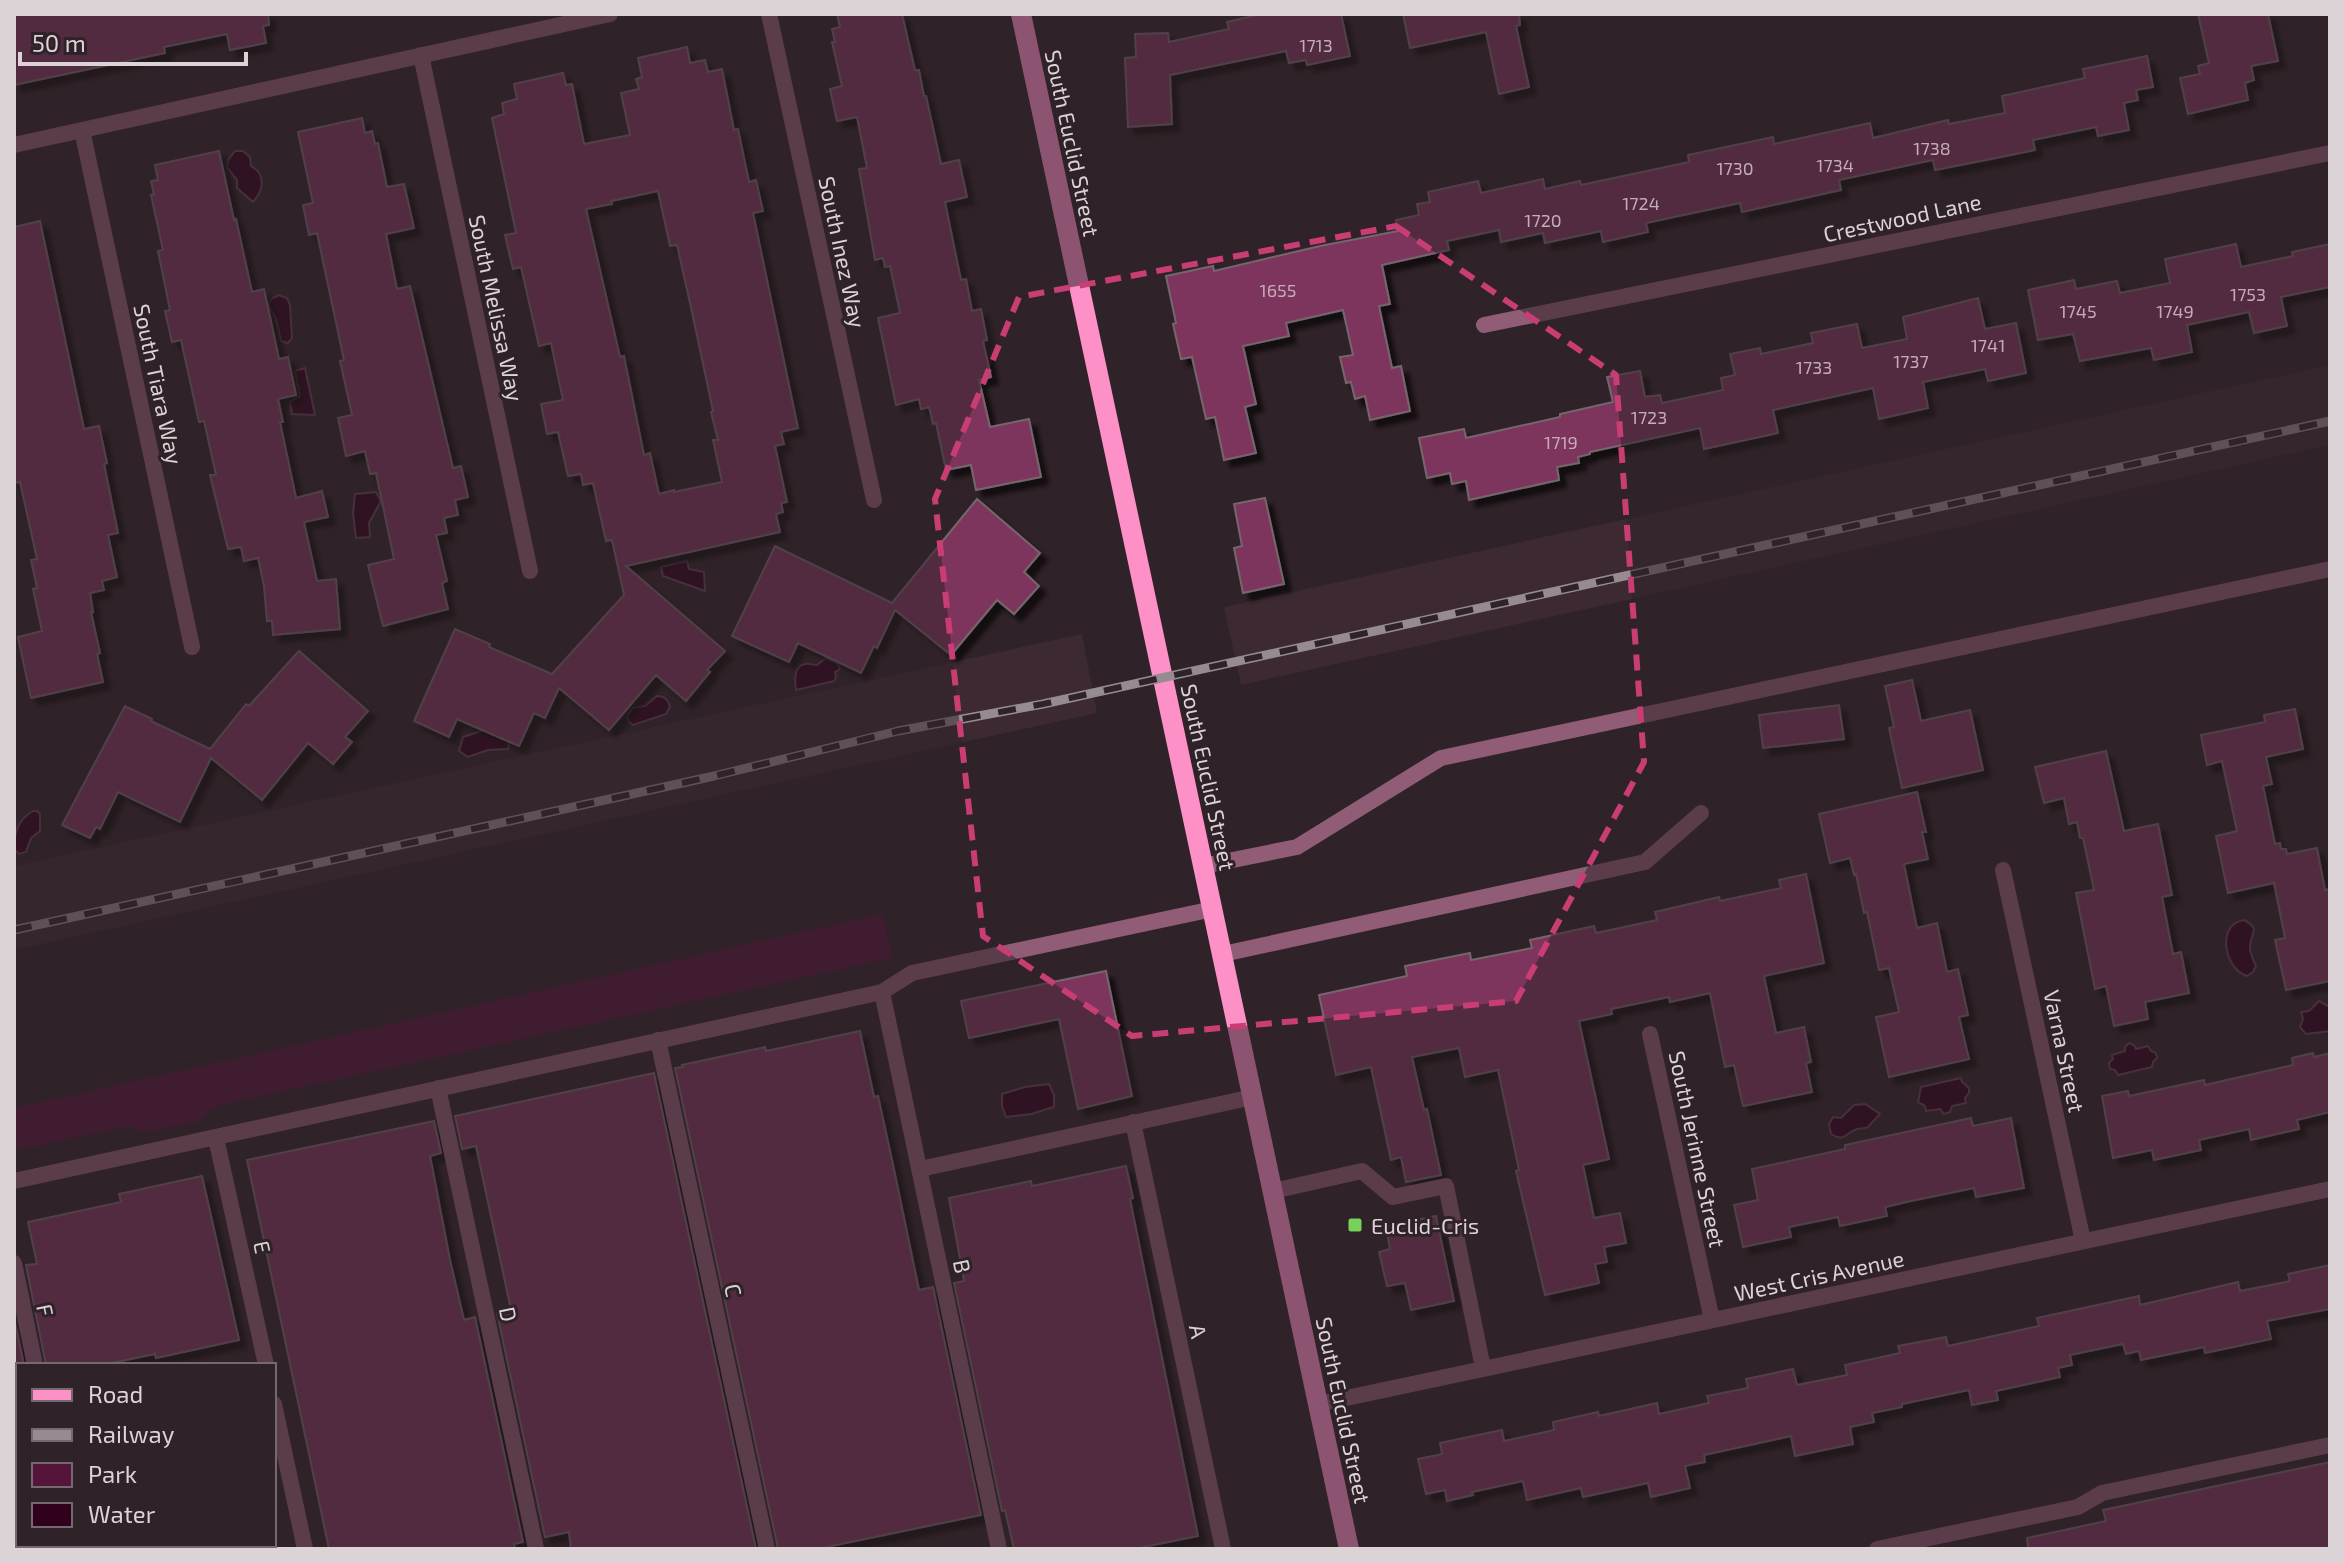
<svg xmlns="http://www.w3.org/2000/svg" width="2344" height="1563" viewBox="0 0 2344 1563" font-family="'Exo 2',sans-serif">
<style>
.built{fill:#3c2932}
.green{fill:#55143a}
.water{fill:#31001d;stroke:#643f55;stroke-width:2}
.building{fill:#7e365d;stroke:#75666d;stroke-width:2;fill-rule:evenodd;filter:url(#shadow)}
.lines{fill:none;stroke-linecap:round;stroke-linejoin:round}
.lane{stroke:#905c76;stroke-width:16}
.street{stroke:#905c76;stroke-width:16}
.primary{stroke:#fc90c7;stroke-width:20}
.rail-casing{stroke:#968b90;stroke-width:9}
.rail{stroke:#2f2228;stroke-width:6;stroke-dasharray:18;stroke-linecap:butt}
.marked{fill:none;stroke:#c73d74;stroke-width:6;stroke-dasharray:16 10;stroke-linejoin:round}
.poi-dot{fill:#76d25a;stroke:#2f2228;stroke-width:3}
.labels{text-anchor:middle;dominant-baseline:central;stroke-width:6;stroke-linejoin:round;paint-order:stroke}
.number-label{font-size:18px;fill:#c4acb8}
.street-label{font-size:22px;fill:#dcd3d7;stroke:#2f2228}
.poi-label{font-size:22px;fill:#dcd3d7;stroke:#2f2228;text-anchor:start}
</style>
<defs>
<filter id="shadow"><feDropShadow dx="7" dy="7" stdDeviation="2" flood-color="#0009"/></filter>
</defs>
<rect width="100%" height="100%" fill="#2f2228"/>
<path class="built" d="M2330 365V445L1241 685 1224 607Z
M1082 634 1097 713 14 950V866Z"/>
<path class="green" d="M882 914 893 958 225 1104 211 1110 201 1121 142 1133 131 1126 14 1151V1108Z"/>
<path class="water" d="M235 151H243L250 157 251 166C266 174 264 190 253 202L237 188V180L227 167 228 160Z
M279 295 287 298 290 305 292 338 288 343 281 341 276 319 269 306 271 299Z
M305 368 315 415 292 414 290 402 300 396 295 371Z
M376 492 381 501 369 523 370 537 356 538 353 513 355 494Z
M687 561 689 569 704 572 705 591 663 576 661 567Z
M826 658 838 664 840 669 835 672 836 678 834 681 796 690C795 682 793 666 805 664 809 663 813 665 817 665Z
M657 696C665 696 668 700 670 707L666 714 633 725 628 721 627 716 633 708 645 706Z
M484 730 509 741 508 749 488 750 468 757 459 751 463 737Z
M33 811H37L40 814V831L31 838 26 852 19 854 14 849C14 832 18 820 33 811Z
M2244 920C2260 928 2252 932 2250 945 2249 952 2253 960 2256 966L2253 972 2247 976C2224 969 2216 924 2244 920Z
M2319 1001 2330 1007V1031L2306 1034 2300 1027 2303 1019 2301 1012 2309 1011Z
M2129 1043 2134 1045 2136 1049 2148 1046 2151 1051 2156 1053 2157 1058 2153 1062 2152 1067 2118 1075 2115 1070 2110 1069 2109 1063 2113 1059 2112 1055 2125 1051V1047Z
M1961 1078 1962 1082 1969 1088V1093L1965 1098 1966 1103 1952 1106 1950 1112 1944 1114 1940 1109 1926 1111 1925 1106 1918 1102 1921 1087Z
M1049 1084 1054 1095V1107L1031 1114 1006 1117 1002 1106V1094L1025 1087Z
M1865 1104 1880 1114 1868 1127C1865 1129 1861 1128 1857 1129 1846 1132 1846 1143 1831 1134L1829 1124 1833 1117 1841 1118 1854 1105Z"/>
<path class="building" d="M14 14H268L269 25 263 26 266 43 230 50 227 34 164 47 165 53 14 85Z
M837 14H902L915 70H919L924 96H926L941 164 959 160 967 197 945 202 961 280 966 279 972 311 981 309 987 340 983 341 991 377 979 380 990 427 1029 419 1041 477 976 490 971 465 946 470 936 423 933 424 929 407 921 409 919 399 896 405 878 318 900 313 890 266 885 267 883 258 875 260 859 169 867 168 857 117 837 121 830 89 842 86 832 42H835L832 29 840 27Z
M1261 14H1341L1350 56 1307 65 1306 60 1289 63 1286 51 1170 75 1172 124 1128 127 1125 58 1136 57 1135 34 1168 33 1169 42 1229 29 1227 22Z
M1403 14H1519L1520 25 1516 26 1529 87 1499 94 1486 32 1410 48Z
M2198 14H2268L2278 61 2251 66 2254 80 2245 83 2248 100 2188 114 2180 78 2200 74 2198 66 2209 63Z
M687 47 690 63 705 60 708 72 722 69 734 130 738 129 749 182 756 180 763 211 753 213 798 428 781 432 784 444 775 446 787 502 781 503 783 512 776 514 780 532 626 566 725 651 707 670 710 672 686 701 656 675 609 730 559 688 545 718 534 713 519 746 457 719 449 737 414 721 455 629 490 644 489 647 552 674 624 595 612 540 606 541 593 483 583 485 581 474 568 476 558 432 547 434 541 404 563 400 551 343 539 346 521 267 513 269 505 235 516 233 492 118 504 114 502 103 517 99 514 84 563 73 566 85 572 84 584 144 630 135 621 93 639 89 636 79 642 77 638 58ZM658 191 670 246 677 245 692 312 713 411 711 412 718 440H713L722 482 674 492V490L659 494 650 453 644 455 624 356 620 357 586 209 612 204 611 201Z
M2147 56 2153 87 2136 90 2138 100 2124 103 2129 130 2098 136 2096 127 2033 140 2035 150 1991 159 1935 170 1933 160 1839 180 1841 190 1742 212 1740 203 1646 223 1648 232 1603 242 1601 231 1545 243 1543 233 1501 242 1499 230 1447 241 1449 250 1382 265 1390 304 1379 306 1392 368 1401 366 1410 411 1370 420 1365 396 1355 399 1351 382 1346 383 1340 357 1353 355 1343 310 1286 323 1289 336 1243 346 1256 404 1245 407 1256 453 1224 460 1215 417 1206 419 1192 357 1181 359 1173 324 1176 323 1166 276 1213 266 1214 271 1320 246 1398 231 1396 220 1419 215 1417 204 1430 202 1428 192 1478 181 1481 193 1543 179 1545 189 1580 181 1581 185 1689 162 1688 155 1773 137 1774 144 1870 123 1873 138 1948 120 1949 124 2005 113 2002 96 2085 78 2083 69Z
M362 118 365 133 372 131 375 144 378 143 387 187 404 184 414 228 386 234 397 289 410 286 453 468 461 466 468 497 455 500 458 515 444 518 447 533 436 535 447 581 442 583 448 609 383 626 368 565 394 559 376 473 370 474 365 451 346 456 338 418 352 415 340 361 344 360 317 233 309 235 303 205 313 203 298 132Z
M219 151 234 220 236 219 252 292 264 289 279 359 288 357 296 395 278 399 283 422H280L296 498 322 491 328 517 304 522 317 581 336 579 340 629 273 635 272 621H267L264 586 258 558 244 561 241 547 228 549 210 475H216L204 421 199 422 181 340 172 342 165 311 170 310 158 251 163 250 151 195 154 194 151 181 158 180 155 165Z
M40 221 84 429 99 426 107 463 104 464 118 533 108 535 117 577 102 581 104 590 90 593 93 612H91L100 653 97 654 103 682 31 698 18 637 42 631 33 589 37 588 31 560 37 559 20 482 14 483V227Z
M2236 244 2241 267 2293 256 2292 252 2330 244V287L2281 297 2287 326 2254 333 2249 312 2187 325 2192 352 2154 360 2151 348 2080 361 2073 334 2038 340 2028 290 2074 280 2076 289 2117 281 2120 293 2170 283 2165 259Z
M1978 298 1985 329 2016 323 2026 373 1988 381 1985 369 1923 382 1928 408 1879 419 1873 388 1773 410 1778 433 1704 449 1700 428 1590 452V454L1578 457 1579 463 1557 467 1559 480 1469 500 1466 481 1452 484 1450 473 1427 478 1419 438 1464 429 1466 438 1560 417V414L1613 402 1607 377 1640 371 1645 397 1660 395 1662 403 1723 390 1721 378 1735 375 1730 354 1760 348 1761 354 1813 343 1811 333 1857 324 1862 348 1907 339 1903 317Z
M1265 498 1284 584 1243 593 1234 548 1242 546 1234 504Z
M977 499 1040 553 1024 572 1039 586 1014 614 997 600 951 655 895 610 877 648 874 646 861 673 798 643 789 662 732 636 775 546 892 603Z
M299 651 368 711 345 737 352 742 333 764 308 743 262 800 211 758 180 822 118 792 100 829 96 827 90 838 62 825 125 706 152 719 151 721 210 749 246 704 249 706Z
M1912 680 1921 721 1970 710 1983 770 1902 788 1889 728 1894 727 1885 686Z
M1839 705 1844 739 1763 748 1759 715Z
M2295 709 2303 749 2266 757 2272 784 2263 786 2275 844 2280 843 2281 849H2286L2287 854 2317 848 2325 890 2330 889V981L2286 990 2275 940 2285 938 2274 883 2228 893 2216 836 2237 831 2222 761 2207 765 2201 735 2265 722 2264 715Z
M2106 751 2124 831 2158 824 2172 895 2162 897 2173 954 2181 952 2189 993 2145 1002 2148 1019 2114 1026 2106 986 2095 989 2076 893 2094 890 2083 838H2080L2077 822 2069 824 2064 798 2044 803 2035 767Z
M1917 792 1926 832H1922L1928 859 1904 864 1917 928 1937 923 1947 972 1958 969 1968 1015 1959 1017 1969 1059 1889 1077 1876 1017 1899 1012 1889 968 1879 970 1867 912 1864 913 1856 874 1854 875 1850 858 1830 863 1819 814Z
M1806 874 1824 963 1764 976 1776 1033 1804 1027 1811 1062 1806 1063 1812 1092 1743 1106 1734 1065 1725 1067 1710 993 1670 1002 1669 997 1611 1009 1612 1014 1579 1021 1609 1159 1583 1165 1594 1218 1620 1213 1626 1243 1604 1247 1607 1262 1595 1264 1599 1283 1545 1295 1516 1171 1519 1170 1498 1070 1465 1077 1459 1048 1412 1057 1424 1110 1427 1109 1441 1175 1406 1182 1401 1157 1391 1160 1371 1067 1336 1075 1319 995 1407 976 1405 966 1470 953 1471 960 1532 948 1530 940 1594 926 1596 933 1657 920 1655 912 1719 897 1720 901 1781 888 1779 880Z
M1106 971 1132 1096 1078 1109 1059 1019 969 1038 961 1001Z
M860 1031 874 1097 878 1096 892 1160 919 1290 933 1287 981 1515 817 1549H778L675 1068 683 1067 682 1065 765 1047 766 1051Z
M2313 1053 2314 1057 2330 1053V1112L2297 1120 2299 1129 2251 1140 2249 1129 2199 1140 2201 1150 2154 1160 2152 1150 2113 1158 2102 1096 2128 1091 2129 1096 2204 1080 2205 1085 2293 1065 2292 1058Z
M654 1073 756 1549H571L569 1532 545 1537 497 1313 511 1310 476 1146 462 1149 455 1116Z
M1971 1118 1973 1126 2011 1118 2024 1188 1976 1197 1974 1188 1911 1201 1885 1207 1887 1216 1840 1226 1838 1217 1789 1227 1791 1237 1743 1247 1734 1205 1758 1200 1752 1169 1845 1149V1145Z
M434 1121 441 1153 430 1156 450 1260 464 1320 475 1317 523 1542 514 1544 515 1549H329L247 1160Z
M1126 1166 1133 1198 1130 1199 1198 1536 1134 1549H1014L1005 1510 1002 1511 954 1283 964 1281 949 1198 1031 1181 1032 1186Z
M202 1176 239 1340 156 1358 155 1354 102 1365H46L26 1265 37 1264 28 1222 121 1202 119 1194Z
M1436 1216 1454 1301 1411 1310 1405 1283 1387 1286 1379 1252 1390 1249 1386 1226Z
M2330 1265V1309L2267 1321 2271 1339 2205 1353 2204 1347 2141 1360 2139 1351 2126 1354 2123 1344 2070 1355 2072 1365 2058 1368 2060 1377 1996 1391 1998 1400 1972 1405 1969 1390 1902 1404V1407L1872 1413 1874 1422 1850 1427 1853 1444 1795 1456 1791 1436 1704 1455 1705 1462 1685 1466 1690 1488 1651 1497 1648 1483 1583 1497 1581 1488 1527 1500 1523 1481 1472 1492 1473 1495 1447 1501 1445 1490 1426 1494 1418 1459 1442 1454 1440 1443 1502 1430 1504 1441 1554 1430 1553 1422 1598 1412 1599 1416 1657 1403 1659 1414 1709 1403 1707 1396 1748 1388 1746 1379 1793 1369 1797 1385 1847 1375 1845 1365 1900 1353 1898 1346 1946 1337 1948 1346 2039 1326 2037 1318 2139 1296 2140 1305 2238 1282 2240 1291 2290 1281 2288 1274Z
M14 1318 24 1365H14Z
M2330 1462V1549H2028L2027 1538 2106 1521 2103 1510Z"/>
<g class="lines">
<path class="lane" d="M1203 866 1297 847 1441 758 2330 569
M1273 1191 1362 1171 1393 1197 1446 1186 1483 1368
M1877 1549 2078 1507 2102 1493 2330 1445"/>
<path class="street" d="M769 14 874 500
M421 55 530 571
M82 130 192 647
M14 145 610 14
M1484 325 2330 153
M2003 870 2083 1241
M1223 954 1645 862 1701 813
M882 992 999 1549
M1650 1034 1712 1320
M658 1040 767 1549
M438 1088 536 1549
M1133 1122 1223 1549
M216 1138 266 1365
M920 1169 1253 1097
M14 1181 882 992 912 973 1213 909
M14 1263 35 1365
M274 1404 305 1549
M1318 1404 2330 1189
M73 1545 74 1549"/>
<path class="primary" d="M1021 14 1349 1549"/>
<g class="rail-casing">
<path id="rail" d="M14 930 714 776 898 731 1043 704 2330 421"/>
</g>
<use href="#rail" class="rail"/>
</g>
<path d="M0 0H2344V1563H0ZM1396 226 1616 375 1644 762 1516 1001 1132 1036 983 936 935 499 1019 297Z" fill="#2f2228" fill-opacity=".55" fill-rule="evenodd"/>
<path class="marked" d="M1396 226 1616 375 1644 762 1516 1001 1132 1036 983 936 935 499 1019 297Z"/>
<rect class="poi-dot" x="1347" y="1217" width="16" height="16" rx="4"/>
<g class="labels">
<g class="number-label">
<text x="1316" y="45">1713</text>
<text x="1932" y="148">1738</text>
<text x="1835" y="165">1734</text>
<text x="1735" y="168">1730</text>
<text x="1641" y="203">1724</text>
<text x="1543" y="220">1720</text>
<text x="1278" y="290">1655</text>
<text x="2248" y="294">1753</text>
<text x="2078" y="311">1745</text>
<text x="2175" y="311">1749</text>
<text x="1988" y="345">1741</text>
<text x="1911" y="361">1737</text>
<text x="1814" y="367">1733</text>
<text x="1649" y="417">1723</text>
<text x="1561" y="442">1719</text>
</g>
<g class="street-label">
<text transform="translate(1073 143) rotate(78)">South Euclid Street</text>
<text transform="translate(1902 217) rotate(-12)">Crestwood Lane</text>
<text transform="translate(843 252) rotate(78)">South Inez Way</text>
<text transform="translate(497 308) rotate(78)">South Melissa Way</text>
<text transform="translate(159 384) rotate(78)">South Tiara Way</text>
<text transform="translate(1209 777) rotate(78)">South Euclid Street</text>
<text transform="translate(2065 1051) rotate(78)">Varna Street</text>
<text transform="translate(1698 1149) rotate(78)">South Jerinne Street</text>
<text transform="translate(263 1247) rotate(78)">E</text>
<text transform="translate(963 1266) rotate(78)">B</text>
<text transform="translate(1819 1275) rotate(-12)">West Cris Avenue</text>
<text transform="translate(734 1290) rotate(78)">C</text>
<text transform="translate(46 1310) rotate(78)">F</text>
<text transform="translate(509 1314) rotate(78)">D</text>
<text transform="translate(1199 1331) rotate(78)">A</text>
<text transform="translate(1344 1410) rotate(78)">South Euclid Street</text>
</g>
<g class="poi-label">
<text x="1371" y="1225">Euclid-Cris</text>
</g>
</g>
<rect width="2344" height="1563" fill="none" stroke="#dcd3d7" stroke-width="32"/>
<rect x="16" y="1363" width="260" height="184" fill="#2f2228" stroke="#74696e" stroke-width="2"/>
<rect x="32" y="1389" width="40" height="12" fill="#fc90c7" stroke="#74696e" stroke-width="2"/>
<text x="88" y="1403" font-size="24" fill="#dcd3d7">Road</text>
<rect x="32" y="1429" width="40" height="12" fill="#968b90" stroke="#74696e" stroke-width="2"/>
<text x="88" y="1443" font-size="24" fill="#dcd3d7">Railway</text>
<rect x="32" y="1463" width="40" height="24" fill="#55143a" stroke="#74696e" stroke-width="2"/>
<text x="88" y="1483" font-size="24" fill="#dcd3d7">Park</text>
<rect x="32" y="1503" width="40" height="24" fill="#31001d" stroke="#74696e" stroke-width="2"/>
<text x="88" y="1523" font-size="24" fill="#dcd3d7">Water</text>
<path d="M20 52v12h226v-12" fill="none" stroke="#dcd3d7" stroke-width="4"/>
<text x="32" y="52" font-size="24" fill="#dcd3d7" stroke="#2f2228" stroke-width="6" paint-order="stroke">50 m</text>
</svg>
